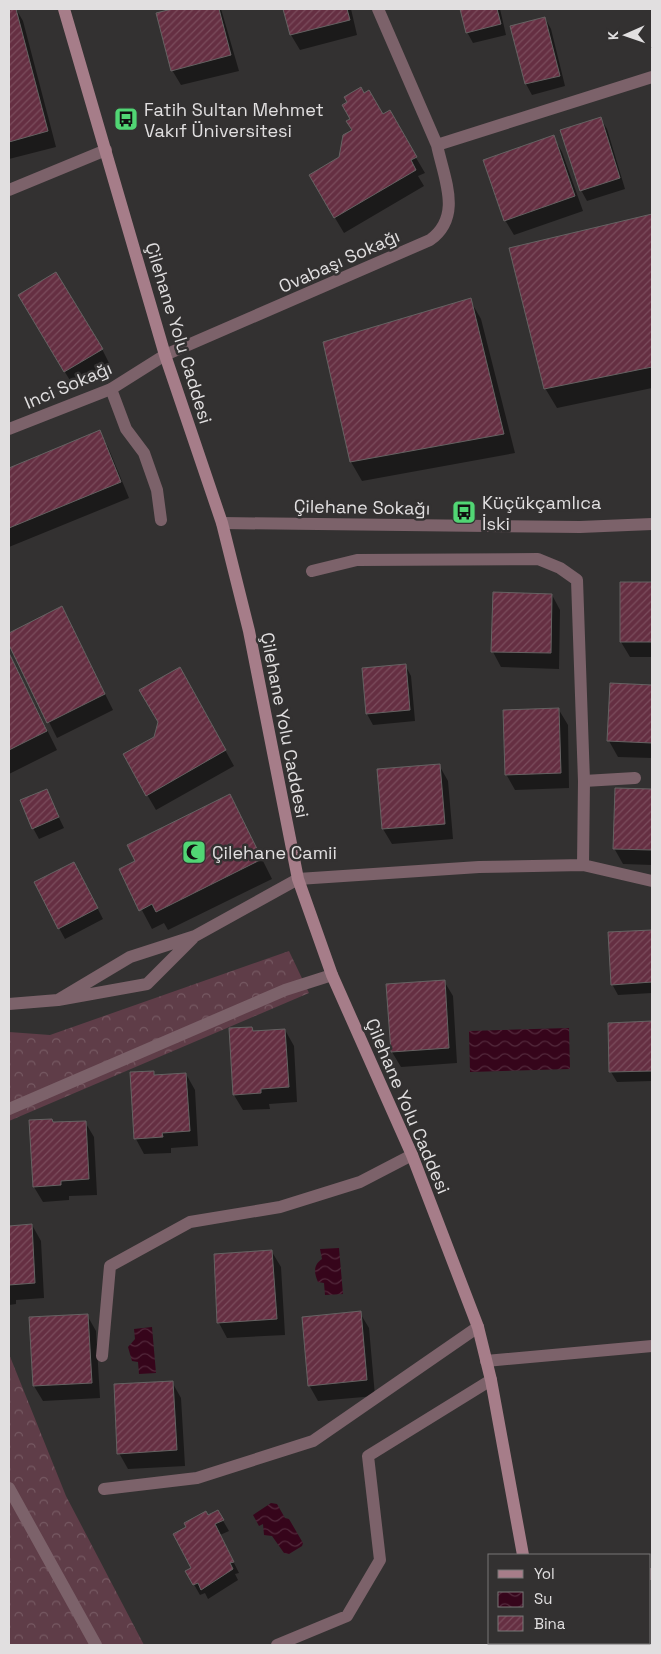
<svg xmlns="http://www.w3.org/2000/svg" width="661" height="1654" viewBox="0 0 661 1654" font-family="'Space Grotesk',sans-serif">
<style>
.forest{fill:url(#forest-crowns)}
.water{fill:url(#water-waves)}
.shadow{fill:#0007}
.building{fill:url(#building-hatch);stroke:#656262}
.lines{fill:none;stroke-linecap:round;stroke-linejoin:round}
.lane{stroke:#7c626a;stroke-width:12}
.street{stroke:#7c626a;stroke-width:12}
.secondary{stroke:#a67d89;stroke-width:12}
.labels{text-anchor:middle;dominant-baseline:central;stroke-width:5;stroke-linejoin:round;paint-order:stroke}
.poi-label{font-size:18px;fill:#e1dfe0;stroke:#333131;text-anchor:start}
.street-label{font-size:18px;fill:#e1dfe0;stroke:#333131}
</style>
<defs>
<pattern id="forest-crowns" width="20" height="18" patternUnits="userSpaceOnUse" patternTransform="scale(1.25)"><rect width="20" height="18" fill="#5f3d48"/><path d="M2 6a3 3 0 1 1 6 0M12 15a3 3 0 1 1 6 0" fill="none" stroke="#765962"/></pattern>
<pattern id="water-waves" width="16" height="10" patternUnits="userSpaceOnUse" patternTransform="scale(1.25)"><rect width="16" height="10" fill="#36051b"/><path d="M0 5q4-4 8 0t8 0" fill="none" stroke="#53293c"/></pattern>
<pattern id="building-hatch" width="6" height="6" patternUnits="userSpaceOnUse" patternTransform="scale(1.25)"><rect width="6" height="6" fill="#652f42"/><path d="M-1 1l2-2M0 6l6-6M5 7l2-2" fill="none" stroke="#7b4d5d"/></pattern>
</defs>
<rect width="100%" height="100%" fill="#333131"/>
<path class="forest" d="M289 951 309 993 9 1121V1032L50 1035Z
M9 1354 66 1496 144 1645H9Z"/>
<path class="water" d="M569 1028 570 1069 470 1072 469 1031Z
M339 1248 343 1294 325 1295 324 1283 318 1282C314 1273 313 1265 322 1259L320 1249Z
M152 1327 156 1373 139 1374 138 1362 132 1361 128 1347 135 1339 134 1329Z
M271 1503 277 1504 285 1518 289 1519 303 1543 302 1546 289 1554 284 1553 272 1536 264 1535 263 1524 259 1526 253 1515Z"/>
<path class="shadow" d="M9 9H16L23 21 56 147 9 159Z
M176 9H221L239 71 181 85 172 70 158 14Z
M285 9H351L357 35 300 50 291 35Z
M461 9H500L506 35 473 43 467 32Z
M545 18 551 29 565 86 532 95 526 84 511 27Z
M364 95 383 116 389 112 425 173 418 176 424 186 344 233 310 176 340 158 353 131 352 119Z
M601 119 607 129 625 189 587 201 581 190Z
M553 136 562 152 583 211 514 235 505 220Z
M652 215V388L557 408 545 388 510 249Z
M470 300 481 319 515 453 362 481 351 462Z
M28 311 102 349 110 365 74 387Z
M100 432 108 447 129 498 9 547V469Z
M621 583H652V657H630L621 642Z
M552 595 560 610 559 669 501 667 493 652Z
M62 608 113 710 57 738 9 642V634Z
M9 653 57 750 9 774Z
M405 665 411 676 415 721 373 725 367 714 364 669Z
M180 669 234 766 156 810 124 755 155 738Z
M611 685 652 686V758L618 757 609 741Z
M559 710 568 725 569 788 515 790 506 774Z
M439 765 448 781 453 839 392 844 383 829Z
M616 789 652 790V865L623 864 614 848Z
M46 791 64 828 39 839 33 828Z
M230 795 272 879 168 930 164 923 152 929 120 869 136 861Z
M80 874 103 919 65 939 59 928Z
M652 931V993L618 995 612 984 610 933Z
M444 981 453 996 457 1063 401 1067 392 1052Z
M652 1023V1081L617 1082 611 1072 609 1024Z
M252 1028 254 1032 285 1030 294 1046 297 1102 269 1104 270 1109 243 1110 234 1095Z
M153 1072 155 1076 186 1074 195 1090 198 1146 171 1148V1153L144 1154 136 1139Z
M85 1122 94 1137 97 1195 69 1196V1200L43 1202 34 1187 54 1124Z
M32 1225 41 1241 44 1298 16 1300V1304L9 1305V1227Z
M272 1252 281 1267 285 1335 227 1338 219 1323Z
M360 1313 369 1328 375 1396 318 1401 309 1385Z
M87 1315 96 1331 100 1398 43 1401 34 1386Z
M172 1382 181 1398 185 1466 128 1469 119 1453Z
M218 1512 229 1531 220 1535 239 1573 235 1574 238 1580 208 1599 205 1593 200 1595 187 1572 193 1568 208 1517Z"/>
<path class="building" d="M9 9H16L48 131 9 142Z
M172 9H219L231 55 171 71 156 13Z
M283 9H347L350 20 290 35Z
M460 9H497L501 24 466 33Z
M545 17 560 76 525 84 510 26Z
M361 87 364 93 369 90 383 114 390 110 417 157 411 160 416 170 334 218 309 175 339 157 343 135 352 130 346 121 350 119 342 105 347 102 344 97Z
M601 117 620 178 580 191 560 130Z
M554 135 575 196 504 221 483 160Z
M652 214V367L544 389 509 248Z
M56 272 103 349 64 372 18 295Z
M471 298 504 434 350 462 323 342Z
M100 430 121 482 9 528V468Z
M620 582H652V642H620Z
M493 592 552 594 551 653 491 652Z
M62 606 105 694 47 723 9 645V633Z
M9 653 47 731 9 750Z
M406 664 410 710 366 714 362 668Z
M180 667 226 750 146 796 123 754 154 737 158 722 139 690Z
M610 683 652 685V743L607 741Z
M559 708 561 773 505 775 503 710Z
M440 764 445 824 382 829 377 769Z
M615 788 652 789V850L613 849Z
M47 789 59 817 32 829 20 800Z
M230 794 262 859 156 912 152 904 139 911 119 869 135 861 127 845Z
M74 862 98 908 58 929 34 882Z
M652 930V982L611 985 608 932Z
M445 980 449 1048 391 1052 386 984Z
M652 1021V1071L609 1072 608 1023Z
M252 1027 253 1031 285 1029 289 1087 261 1089V1093L233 1095 229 1028Z
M154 1071V1075L186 1073 190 1131 162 1133 163 1137 134 1139 130 1072Z
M52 1119 53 1122 86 1121 89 1179 61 1181V1185L33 1187 29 1120Z
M32 1224 35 1283 9 1285V1226Z
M272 1250 277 1319 217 1323 214 1254Z
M361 1311 367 1380 308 1386 302 1317Z
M88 1314 92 1383 33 1386 29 1317Z
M173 1381 177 1450 117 1454 114 1384Z
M218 1510 224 1520 215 1524 234 1562 230 1563 233 1569 201 1590 198 1583 193 1585 185 1571 191 1568 173 1534 186 1527 184 1523 206 1511 208 1515Z"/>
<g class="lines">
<path class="lane" d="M111 389 126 429 144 453 157 490 161 520
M584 781 635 778
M486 1361 652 1346
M9 1488 96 1645"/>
<path class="street" d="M378 9 437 145
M9 190 106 150
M9 429 111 389 165 355 430 240C463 216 444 179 437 145L652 77
M222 523 580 527 652 524
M312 571 357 560 538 559 560 568 577 580 584 781 583 865
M58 1000 130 957 195 936 298 879 479 867 583 865 652 881
M9 1004 58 1000 147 984 193 938
M9 1109 285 990 332 975
M102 1356 110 1266 190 1222 280 1207 360 1182 412 1155
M104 1489 197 1478 313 1441 478 1327
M650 1574H652
M277 1645 347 1616 380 1560 368 1456 491 1380"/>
<path class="secondary" d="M64 9 165 355 222 523 249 631 298 879 332 975 412 1155 478 1327 491 1380 523 1555
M538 1643 539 1645"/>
</g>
<defs>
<g id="bus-square" transform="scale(1.25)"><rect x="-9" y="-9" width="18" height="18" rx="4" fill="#51d674" stroke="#333131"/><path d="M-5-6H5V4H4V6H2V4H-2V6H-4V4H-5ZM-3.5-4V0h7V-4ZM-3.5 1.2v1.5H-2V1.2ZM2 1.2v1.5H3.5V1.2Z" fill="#111"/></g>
<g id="mosque-square" transform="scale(1.25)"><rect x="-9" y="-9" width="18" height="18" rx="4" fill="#51d674" stroke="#333131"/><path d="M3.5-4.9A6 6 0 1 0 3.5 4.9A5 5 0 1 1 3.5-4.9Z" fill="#111"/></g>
</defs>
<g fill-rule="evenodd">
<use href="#bus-square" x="126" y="119"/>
<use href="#bus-square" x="464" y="512"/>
<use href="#mosque-square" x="194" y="852"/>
</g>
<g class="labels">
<g class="poi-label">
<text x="144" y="109">Fatih Sultan Mehmet<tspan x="144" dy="21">Vakıf Üniversitesi</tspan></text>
<text x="482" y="502">Küçükçamlıca<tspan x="482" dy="21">İski</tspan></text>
<text x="212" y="852">Çilehane Camii</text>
</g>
<g class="street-label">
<text transform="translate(339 261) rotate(-24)">Ovabaşı Sokağı</text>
<text transform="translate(179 333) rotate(73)">Çilehane Yolu Caddesi</text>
<text transform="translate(68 385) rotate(-23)">Inci Sokağı</text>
<text transform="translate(362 507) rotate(1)">Çilehane Sokağı</text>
<text transform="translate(285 725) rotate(79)">Çilehane Yolu Caddesi</text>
<text transform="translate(408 1106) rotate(67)">Çilehane Yolu Caddesi</text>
</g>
</g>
<rect width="661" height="1654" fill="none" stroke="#e1dfe0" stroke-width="20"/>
<rect x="488" y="1554" width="162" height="90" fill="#333131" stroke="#797777"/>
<rect x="498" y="1570" width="25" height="8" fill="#a67d89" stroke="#797777"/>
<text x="534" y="1579" font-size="15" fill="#e1dfe0">Yol</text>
<rect x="498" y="1592" width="25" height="15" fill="url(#water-waves)" stroke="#797777"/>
<text x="534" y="1604" font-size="15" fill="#e1dfe0">Su</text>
<rect x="498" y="1616" width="25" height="15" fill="url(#building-hatch)" stroke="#797777"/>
<text x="534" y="1629" font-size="15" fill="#e1dfe0">Bina</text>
<g transform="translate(626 35) rotate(268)" stroke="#333131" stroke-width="4" paint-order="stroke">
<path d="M0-4L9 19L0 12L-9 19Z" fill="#e1dfe0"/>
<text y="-8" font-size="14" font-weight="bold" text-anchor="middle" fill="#e1dfe0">K</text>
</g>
</svg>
